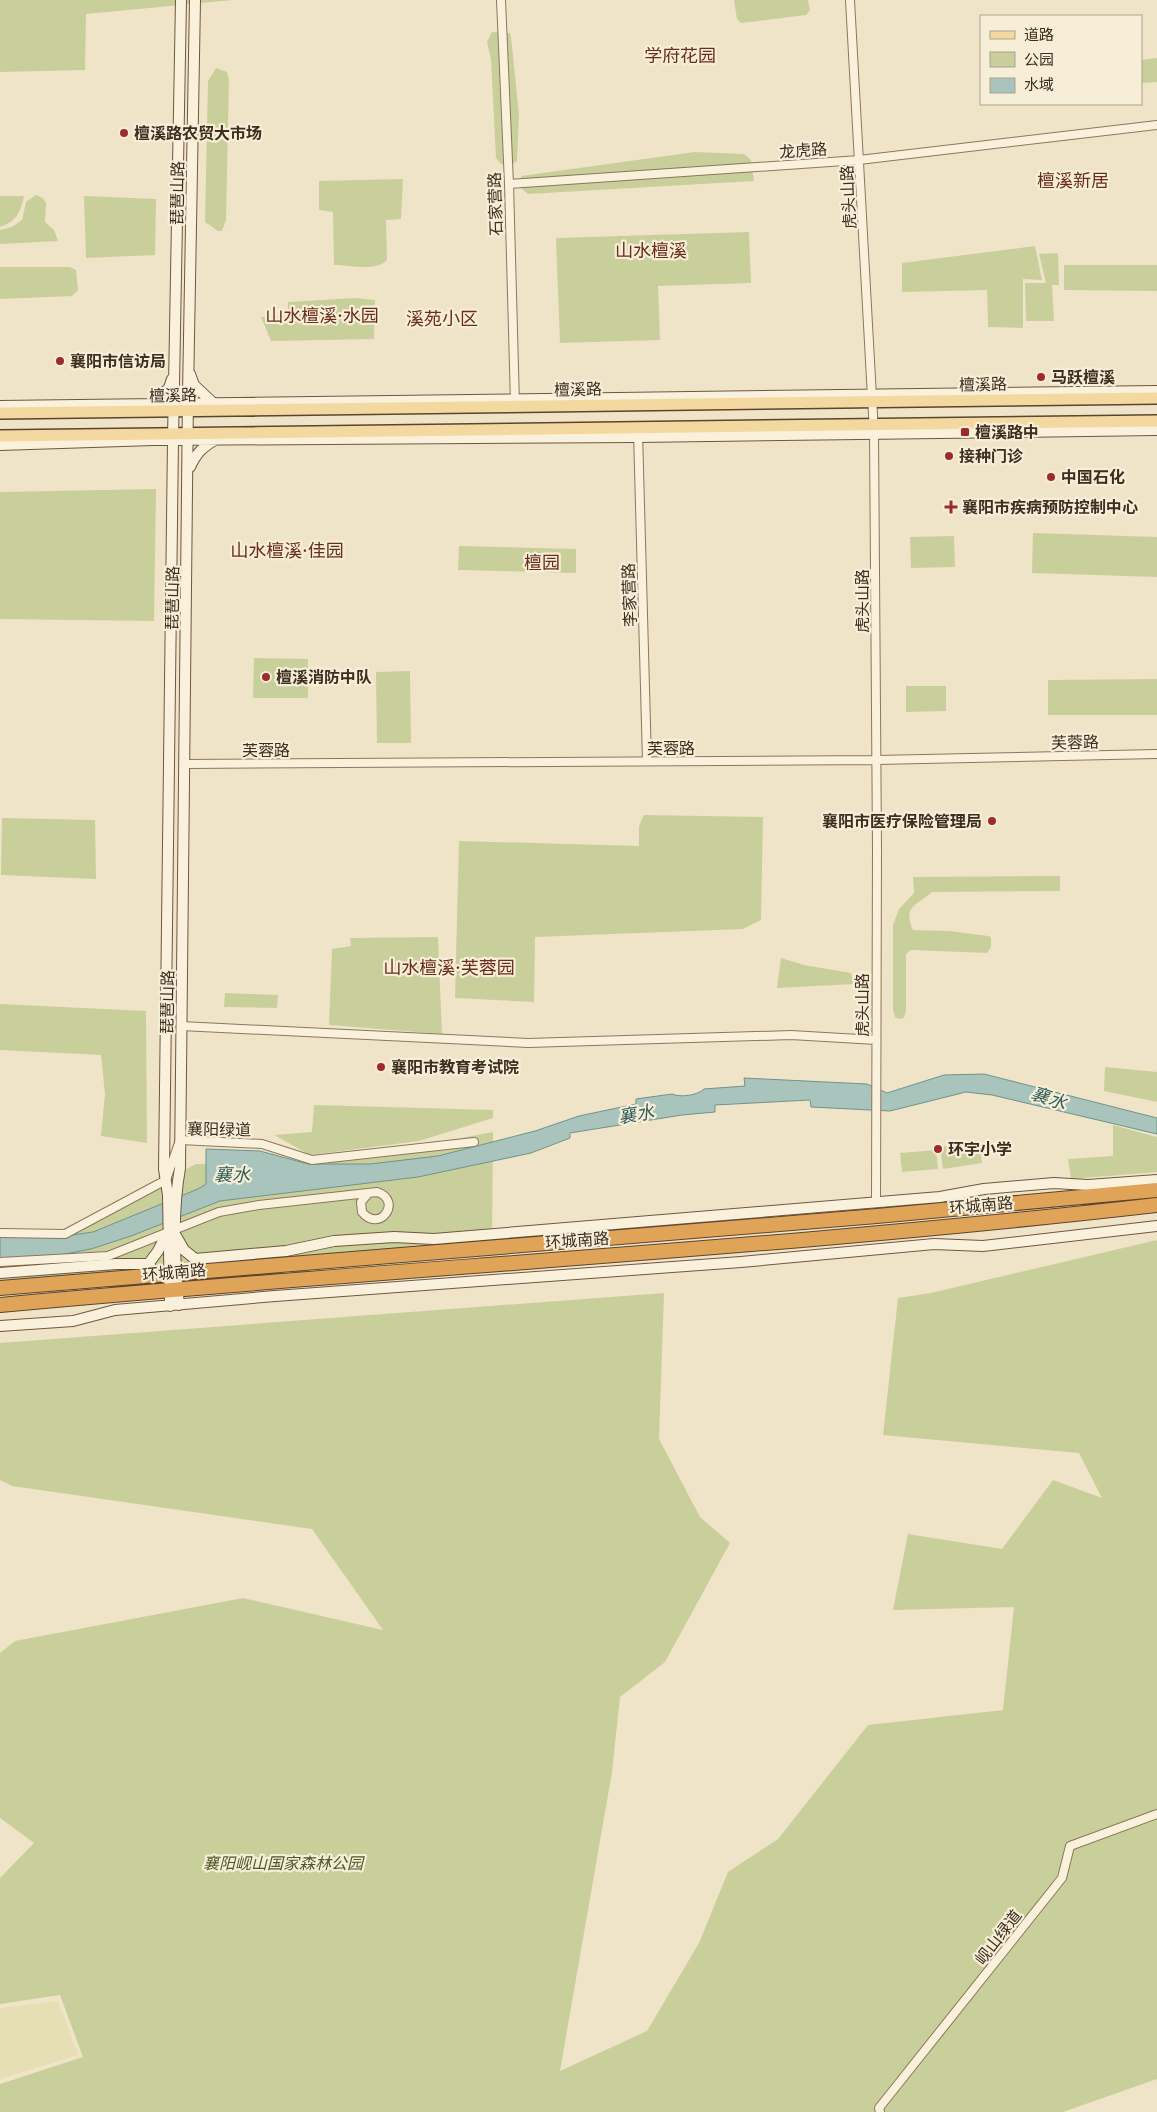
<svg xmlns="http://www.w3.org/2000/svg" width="1157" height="2112" viewBox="0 0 1157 2112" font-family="'Source Serif 4','Noto Sans SC',serif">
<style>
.farmland{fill:#e6deb5}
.green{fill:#c9cf9b}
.water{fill:#a9c4bc;stroke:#6f938a}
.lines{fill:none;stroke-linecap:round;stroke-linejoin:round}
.street-casing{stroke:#8d765c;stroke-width:10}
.secondary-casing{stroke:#6f573f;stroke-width:12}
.primary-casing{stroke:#5b4430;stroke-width:14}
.highway-casing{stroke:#5b4430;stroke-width:16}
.street{stroke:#faf1dc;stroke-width:8}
.secondary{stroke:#faf1dc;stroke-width:10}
.primary{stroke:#f3d9a0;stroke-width:11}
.highway{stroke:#e0a458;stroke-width:14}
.poi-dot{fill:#9e2a2b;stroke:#f7eed8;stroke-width:2}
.labels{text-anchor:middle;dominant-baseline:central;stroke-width:4.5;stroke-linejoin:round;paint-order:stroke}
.poi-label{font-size:16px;font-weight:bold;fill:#3d2e20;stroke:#f7eed8;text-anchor:start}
.street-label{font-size:16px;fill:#3d2e20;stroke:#f7eed8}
.park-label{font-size:16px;font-style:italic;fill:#4d5a26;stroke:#f7eed8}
.neighbourhood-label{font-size:18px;fill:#6b2e1e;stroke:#f7eed8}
.water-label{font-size:18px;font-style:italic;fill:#2f5d5a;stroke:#f7eed8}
</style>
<rect width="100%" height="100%" fill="#f0e4c8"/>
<path class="farmland" d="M58 2001 78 2055 0 2079V2008Z"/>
<path class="green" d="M0 0H233L86 14 85 70 0 72Z
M734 0H808L810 10 806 15 741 23 737 19Z
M492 32 510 33 511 37 519 115 517 161 513 164H501L496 158 491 59 487 42Z
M1157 58V82L1141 83V60Z
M216 68 227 72 229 80 226 220 222 231H218L205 222 208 81Z
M695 152 744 154 751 160 754 181 528 194 521 188V176Z
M403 179 401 219 386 220 387 260C376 272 349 265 334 265L333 212 319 210V181Z
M36 195 43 198 46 203 45 222 54 230 58 241 0 244V230L12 227 22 220 26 202Z
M0 196H24C20 213 17 221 0 227Z
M84 196 156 199 155 255 86 258Z
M749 232 751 283 658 286 660 340 560 343 556 238Z
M1035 246 1042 280 1023 279V328L988 327 987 290 902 292V263Z
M1058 253 1059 285H1052L1054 321H1026L1025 283H1046L1039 254Z
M1064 265H1157V291L1064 290Z
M0 267H70L76 270 78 290 72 296 0 299Z
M355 298 375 300 374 339 271 341 261 317 288 316V302Z
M156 489 154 621 0 619V492Z
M1033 533 1157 537V577L1032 573Z
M954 536 955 567 911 568 910 537Z
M459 546 576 549V573L458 570Z
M254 658 308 659V698H253Z
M410 671 411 743H377L376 672Z
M1157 679V715H1048V680Z
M906 686H946V711L906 712Z
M644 815 763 817 761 920 743 929 535 937 534 1002 455 998 459 841 639 846V826Z
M2 818 95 820 96 879 1 875Z
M1060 876V891L932 892C915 906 903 907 913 930L950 931 988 936 991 937V947L987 953 911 950 906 954V1011L904 1018 898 1019 895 1017 893 1010V925L899 909 914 893 913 877Z
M438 937 442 1034 329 1025 332 949 351 946 350 938Z
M781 958 804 965 851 973 854 984 777 988Z
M225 993 278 995 277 1008 224 1007Z
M0 1004 146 1011 147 1143 101 1136 105 1094 101 1055 0 1050Z
M1105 1067 1157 1072V1102L1104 1091Z
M314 1105 493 1110V1118L419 1141 310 1155 274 1135 312 1132Z
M1113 1125 1157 1137V1172L1071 1179 1068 1159 1113 1156Z
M493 1132 492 1248 0 1288V1228L65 1234 196 1164 313 1166Z
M979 1142 982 1163 943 1169 940 1147Z
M936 1150 938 1169 902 1172 900 1153Z
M1157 1240V2079L1063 2112H0V2084L83 2057 60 1995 0 2004V1878L34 1843 0 1818V1653L15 1641 243 1598 383 1630 312 1529 12 1486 0 1480V1343L664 1293 659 1439 700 1517 730 1543 665 1662 620 1697 612 1772 560 2071 647 2031 699 1943 728 1872 778 1839 868 1725 1003 1710 1014 1607 893 1610 908 1534 1002 1549 1053 1480 1102 1498 1079 1453 883 1435 898 1298 931 1293Z"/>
<path class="water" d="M984 1074 1157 1118V1134L992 1095 966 1092 890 1111 811 1107 810 1100 715 1105V1112L682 1115 570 1133V1138L531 1153 418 1177 220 1201 131 1236 91 1249 60 1255 0 1259V1236H65L93 1232 198 1189 206 1184V1149L260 1151 308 1164H370L438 1156 535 1131 579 1116 636 1104V1099L672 1094C681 1098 698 1095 704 1089L745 1086 744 1078 867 1084 887 1093 944 1075Z"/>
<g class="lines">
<g class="street-casing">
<path id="street" d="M501 0 509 184 515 404
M850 0 874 433 877 849 876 1202
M509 184 859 160 1157 125
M638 432 647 761
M185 764 876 760 1157 754
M181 1026 528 1043 791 1035 876 1040
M0 1233 65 1234 166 1180 180 1140 262 1144 312 1160 474 1142
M0 1262 108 1256 219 1212 259 1205 377 1192C403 1200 380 1234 362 1212L361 1202 367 1195
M880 2112 879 2108 1062 1878 1070 1846 1157 1814"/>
</g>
<g class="secondary-casing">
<path id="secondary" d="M190 374 194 385 212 402
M152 403 169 388 172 379
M0 406 1157 391
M0 445 153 440 638 437 1157 430
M190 467C196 454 202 447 215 440
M176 1236 184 1250 200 1263
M195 1259 286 1251 334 1241 394 1237 434 1239 940 1197 984 1189 1054 1183 1088 1185 1157 1180
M146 1267 158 1251 166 1235
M0 1273 116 1264H150
M179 1305C174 1259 172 1213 180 1168L188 394 195 0
M170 1306 168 1195 164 1169 173 440 181 0
M0 1326 73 1321 115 1310 275 1296 741 1262 934 1244 983 1246 1157 1226"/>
</g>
<g class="primary-casing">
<path id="primary" d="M0 413 1157 398
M0 436 1157 421"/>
</g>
<g class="highway-casing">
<path id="highway" d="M0 1288 877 1216 1157 1190
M0 1305C385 1269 772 1249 1157 1205"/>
</g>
<use href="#street" class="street"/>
<use href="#secondary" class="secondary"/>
<use href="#primary" class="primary"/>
<use href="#highway" class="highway"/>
</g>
<g class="poi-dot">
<circle cx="124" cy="133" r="5"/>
<circle cx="60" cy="361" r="5"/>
<circle cx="1041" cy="377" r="5"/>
<rect x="960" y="427" width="10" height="10" rx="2.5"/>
<circle cx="949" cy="456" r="5"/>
<circle cx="1051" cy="477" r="5"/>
<path d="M948.5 499.5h5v5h5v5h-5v5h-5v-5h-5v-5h5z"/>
<circle cx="266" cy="677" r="5"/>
<circle cx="992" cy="821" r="5"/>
<circle cx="381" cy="1067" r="5"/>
<circle cx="938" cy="1149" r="5"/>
</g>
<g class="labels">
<g class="poi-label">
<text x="134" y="133">檀溪路农贸大市场</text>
<text x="70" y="361">襄阳市信访局</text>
<text x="1051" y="377">马跃檀溪</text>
<text x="975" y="432">檀溪路中</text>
<text x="959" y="456">接种门诊</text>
<text x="1061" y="477">中国石化</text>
<text x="962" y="507">襄阳市疾病预防控制中心</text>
<text x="276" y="677">檀溪消防中队</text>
<text x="982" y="821" text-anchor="end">襄阳市医疗保险管理局</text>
<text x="391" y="1067">襄阳市教育考试院</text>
<text x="948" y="1149">环宇小学</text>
</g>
<g class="street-label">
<text transform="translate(803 150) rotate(-4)">龙虎路</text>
<text transform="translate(177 193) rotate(-89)">琵琶山路</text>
<text transform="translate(848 197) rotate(-93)">虎头山路</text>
<text transform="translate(495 204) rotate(-92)">石家营路</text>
<text transform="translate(983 384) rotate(-1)">檀溪路</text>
<text transform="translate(578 389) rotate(-1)">檀溪路</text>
<text transform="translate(173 395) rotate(-1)">檀溪路</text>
<text transform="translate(629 595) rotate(-92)">李家营路</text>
<text transform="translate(172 598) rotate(-89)">琵琶山路</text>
<text transform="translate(862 601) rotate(-90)">虎头山路</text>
<text transform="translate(1075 742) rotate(-1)">芙蓉路</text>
<text x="671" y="748">芙蓉路</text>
<text x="266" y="750">芙蓉路</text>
<text transform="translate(167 1002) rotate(-89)">琵琶山路</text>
<text transform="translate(862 1005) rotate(-90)">虎头山路</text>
<text transform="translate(219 1129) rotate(1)">襄阳绿道</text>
<text transform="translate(981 1205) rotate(-5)">环城南路</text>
<text transform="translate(577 1240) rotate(-4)">环城南路</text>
<text transform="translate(174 1272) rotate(-5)">环城南路</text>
<text transform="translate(998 1937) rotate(-52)">岘山绿道</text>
</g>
<g class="park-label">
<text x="283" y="1863">襄阳岘山国家森林公园</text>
</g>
<g class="neighbourhood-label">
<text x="680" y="55">学府花园</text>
<text x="1073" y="180">檀溪新居</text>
<text x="651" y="250">山水檀溪</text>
<text x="322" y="315">山水檀溪·水园</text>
<text x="442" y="318">溪苑小区</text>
<text x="287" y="550">山水檀溪·佳园</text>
<text x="542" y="562">檀园</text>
<text x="449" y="967">山水檀溪·芙蓉园</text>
</g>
<g class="water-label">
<text transform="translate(1049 1098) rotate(18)">襄水</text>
<text transform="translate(636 1114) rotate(-10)">襄水</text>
<text x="232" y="1174">襄水</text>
</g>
</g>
<rect x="980" y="15" width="162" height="90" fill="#f7eed8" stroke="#ada18e"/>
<rect x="990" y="31" width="25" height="8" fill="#f3d9a0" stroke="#ada18e"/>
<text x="1024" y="40" font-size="15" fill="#3d2e20">道路</text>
<rect x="990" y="52" width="25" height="15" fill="#c9cf9b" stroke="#ada18e"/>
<text x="1024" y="65" font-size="15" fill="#3d2e20">公园</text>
<rect x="990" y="78" width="25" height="15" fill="#a9c4bc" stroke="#ada18e"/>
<text x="1024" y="90" font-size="15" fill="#3d2e20">水域</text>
</svg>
